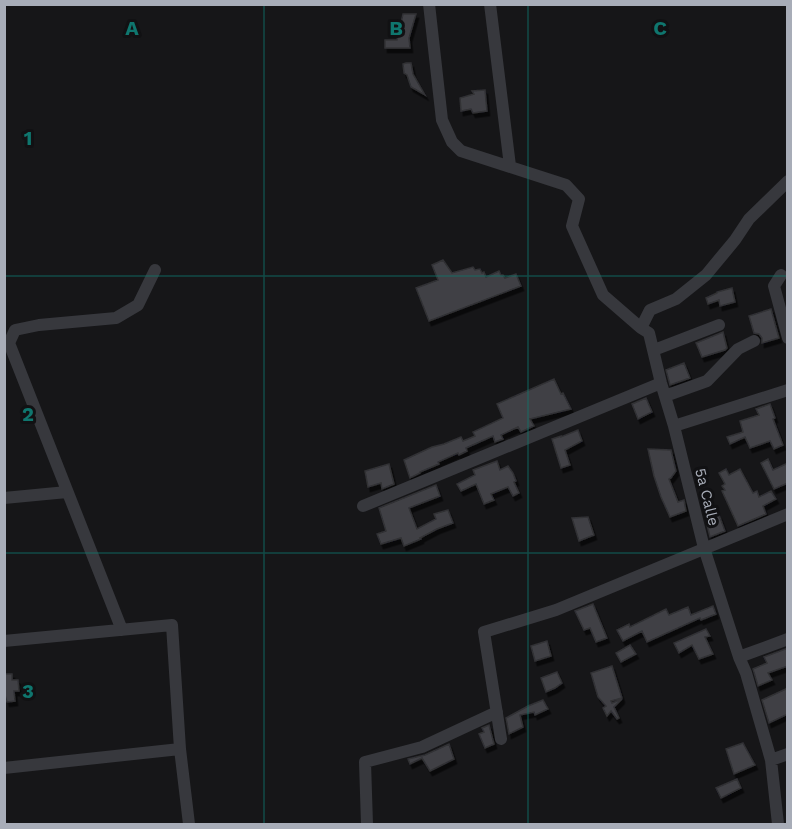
<svg xmlns="http://www.w3.org/2000/svg" width="792" height="829" viewBox="0 0 792 829" font-family="'Work Sans',sans-serif">
<style>
.building{fill:#404145;stroke:#303034;stroke-width:1.5;filter:url(#shadow)}
.lines{fill:none;stroke-linecap:round;stroke-linejoin:round}
.minor{stroke:#37383d;stroke-width:12}
.grid{fill:none;stroke:#0f766e;stroke-width:1.5;stroke-opacity:0.55}
.labels{text-anchor:middle;dominant-baseline:central;stroke-width:6;stroke-linejoin:round;paint-order:stroke}
.street-label{font-size:15px;fill:#a8adb8;stroke:#111113}
.grid-label{font-size:20px;text-anchor:middle;font-weight:bold;fill:#0f766e;stroke:#111113;stroke-width:6;stroke-linejoin:round;paint-order:stroke}
</style>
<defs>
<filter id="shadow"><feDropShadow dx="2.5" dy="4.5" stdDeviation="0" flood-color="#0009"/></filter>
</defs>
<rect width="100%" height="100%" fill="#161618"/>
<path class="building" d="M403 14H416L409 38 410 48H385V40H397Z
M406 63H411L413 74 425 95 411 87 407 75 404 73 403 64Z
M485 90 487 111 473 113 471 109 461 111 460 98 474 94 472 91Z
M443 260 452 273 473 267 475 270 480 269 482 273 484 272 486 277 499 271 501 275H503L505 278 516 274 521 286 429 321 416 288 438 280 432 265Z
M732 288 735 302 720 306 719 300 708 304 706 298 717 293V292Z
M771 309 779 338 762 343V338L759 334 754 333 749 316Z
M723 332 727 348 725 350 702 357 696 343Z
M684 363 690 378 670 385 666 370Z
M554 379 561 394 563 393 571 409 530 419 534 426 521 432 518 427 501 435 503 439 495 442 493 436 466 448 467 451 459 455 458 453 438 462 439 464 420 472V473L410 478 404 460 432 447 444 444 461 437 463 441 475 436 473 432 503 418 497 404Z
M646 398 652 412 638 419 632 404Z
M770 404 775 418 773 419 783 445 774 449 770 441 750 448 745 437 730 444 727 437 743 432 740 421 759 415 756 409Z
M578 430 582 441 565 450 570 465 561 468 552 439 561 436V437Z
M648 449 671 450 676 471 671 478 669 479 678 502 684 500 686 511 670 517 661 497 654 476Z
M768 459 773 470 788 463V483L774 489 761 463Z
M497 461 500 470 508 466 513 473 516 481 514 482 519 493 513 496 508 487 491 494 494 500 484 504 476 484 461 491 457 484 475 475 473 470Z
M389 464 394 484 382 489 381 483 368 487 365 471Z
M726 469 729 475 740 469 753 493 757 491 759 497 771 491 776 499 763 506 766 514 738 526 722 491 725 490 722 486 725 484 719 473Z
M436 485 440 496 409 508 417 529 436 519 434 514 448 510 453 523 437 529 420 538 421 539 404 546 401 538 381 544 377 534 386 531 379 508Z
M719 515 725 531 710 537 706 521Z
M588 517 594 535 579 541 572 518Z
M593 604 607 638 596 642 590 628 584 630 575 611Z
M713 606 716 614 701 620 700 618 647 642 642 631 623 641 617 630 629 624 630 627 666 609 669 615 688 607 691 615Z
M706 629 710 636 705 637 713 654 699 659 692 645 679 653 674 643Z
M547 641 551 656 535 661 531 646Z
M630 645 636 654 621 662 616 653Z
M788 648V666L768 673 772 680 758 686 753 669 767 663 764 657Z
M612 666 622 698 611 701 612 703 622 699 614 707 619 718 617 719 611 711 607 716 603 708 606 706 598 697 591 673Z
M557 672 562 683 555 688 546 692 541 678Z
M5 674H12V680H18L19 691H14L15 701 7 702 4 692Z
M788 688V714L769 723 762 700Z
M543 700 548 709 535 715 534 712 520 715 523 727 509 734 506 718 528 706Z
M489 725 494 744 485 748 479 734 484 732 482 728Z
M743 743 755 765 734 774 726 749Z
M449 744 454 759 430 771 422 758 410 764 408 759 425 755Z
M737 779 741 788 721 798 716 788Z"/>
<g class="lines">
<path class="minor" d="M429 4 442 120 452 142 461 151 566 185 579 199 572 226 603 295 641 328 649 333 661 383 674 426 704 548 739 657 746 673 771 760 778 824
M490 4 510 166
M781 275 774 286 788 338
M641 328 650 310 676 299 706 275 735 240 749 219 788 181
M654 350 719 325
M665 396 707 381 738 349 754 341
M674 426 788 390
M4 498 67 492
M363 506 661 383
M122 630 9 343 15 330 39 325 116 318 138 305 155 270
M4 641 172 625 180 749 189 824
M739 657 788 639
M501 739 484 632 556 610 788 514
M771 760 788 754
M4 768 180 749
M367 824 365 762 422 747 497 712"/>
</g>
<path class="grid" d="M264 4V824M528 4V824M4 276H788M4 553H788"/>
<g class="labels">
<g class="street-label">
<text transform="translate(707 497) rotate(76)">5a Calle</text>
</g>
</g>
<g class="grid-label">
<text x="132" y="35">A</text>
<text x="396" y="35">B</text>
<text x="660" y="35">C</text>
<text x="28" y="145">1</text>
<text x="28" y="421">2</text>
<text x="28" y="698">3</text>
</g>
<rect width="792" height="829" fill="none" stroke="#a8adb8" stroke-width="12"/>
</svg>
